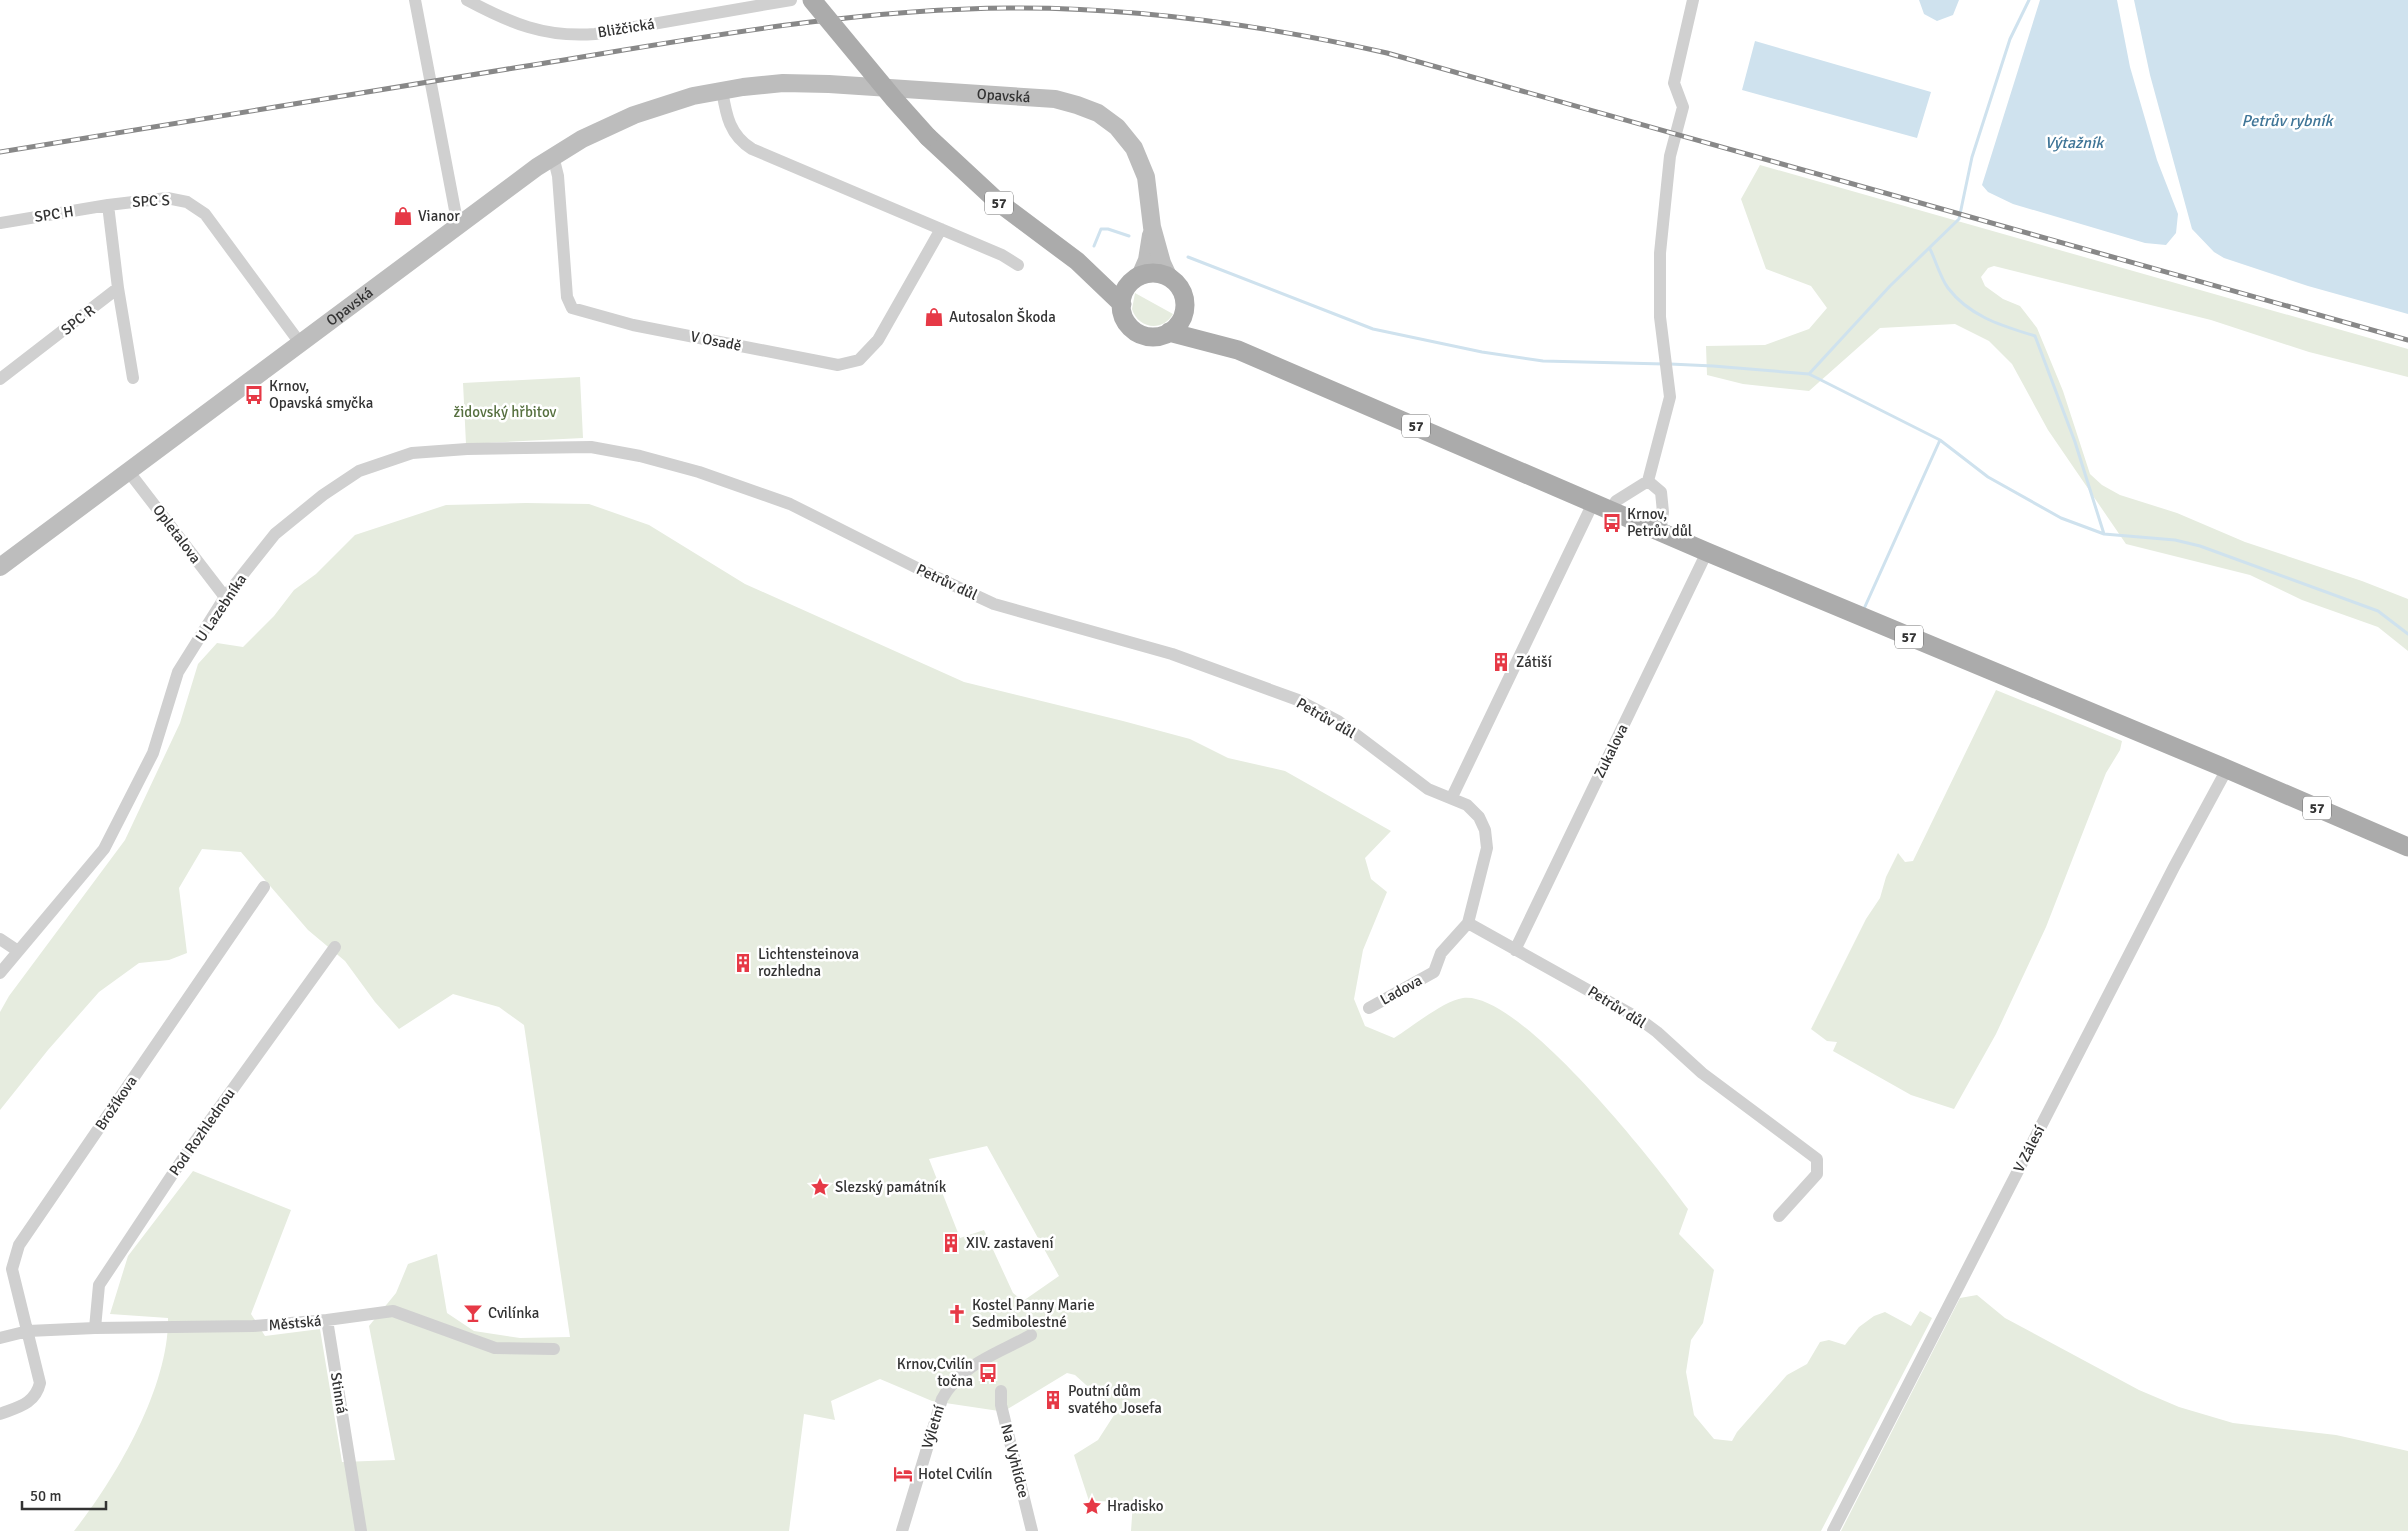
<svg xmlns="http://www.w3.org/2000/svg" width="2408" height="1531" viewBox="0 0 2408 1531" font-family="Signika,sans-serif">
<style>
.green{fill:#e6ecdf;fill-rule:evenodd}
.water{fill:#cfe2ee}
.lines{fill:none;stroke-linecap:round;stroke-linejoin:round}
.stream{stroke:#cfe2ee;stroke-width:3}
.street{stroke:#d0d0d0;stroke-width:12}
.secondary{stroke:#bdbdbd;stroke-width:18}
.primary{stroke:#ababab;stroke-width:19}
.rail-casing{stroke:#888;stroke-width:5}
.rail{stroke:#fff;stroke-width:3;stroke-dasharray:9;stroke-linecap:butt}
.primary-bridge{stroke:#ababab;stroke-width:19}
.labels{text-anchor:middle;dominant-baseline:central;stroke-width:5;stroke-linejoin:round;paint-order:stroke}
.shield{fill:#fff;stroke:#707070;stroke-width:1}
.shield-label{font-size:14px;font-weight:bold;fill:#333}
.street-label{font-size:15px;fill:#333;stroke:#fff}
.poi-label{font-size:15px;fill:#333;stroke:#fff;text-anchor:start}
.park-label{font-size:15px;fill:#56703f;stroke:#fff}
.water-label{font-size:16px;font-style:italic;fill:#3f7597;stroke:#fff}
</style>
<rect width="100%" height="100%" fill="#fff"/>
<path class="green" d="M1760 165 2408 349V377L2309 352 2211 320 1994 266 1988 268 1981 277 1985 286 2003 299 2020 306 2037 328 2063 391 2090 474 2102 485 2120 495 2177 513 2245 542 2362 581 2408 599V651L2378 627 2302 600 2250 575 2126 544 2048 430 2012 364 1989 341 1955 324 1880 328 1809 391 1743 384 1707 375 1706 346 1765 345 1809 329 1827 308 1811 286 1766 269 1741 199Z
M1135 293 1173 314C1163 332 1138 329 1132 309Z
M580 377 583 438 466 444 463 383Z
M526 503 589 504 649 525 745 584 964 682 1123 721 1190 739 1228 758 1285 771 1391 831 1365 858 1371 879 1387 892 1363 950 1354 999 1365 1026 1394 1038C1412 1027 1443 1001 1463 998 1519 990 1656 1165 1688 1209L1679 1234 1714 1270 1703 1323 1691 1340 1686 1372 1694 1415 1714 1439 1732 1441 1737 1432 1787 1375 1807 1364 1820 1342 1829 1340 1845 1345 1859 1327 1874 1316 1885 1312 1911 1326 1920 1311 1932 1318 1821 1531H1131L1133 1502 1089 1501 1074 1455 1098 1440 1116 1412 1075 1375 1067 1373 1006 1410 999 1411 932 1401 880 1379 831 1401 835 1420 804 1414 789 1531H74C116 1478 169 1387 168 1318L110 1314 128 1256 193 1171 291 1210 251 1314 265 1336 320 1329 342 1462 395 1460 369 1326 396 1293 408 1264 437 1254 447 1313 474 1331 520 1338 570 1337 524 1025 499 1007 453 994 399 1029 375 1002 345 961 308 930 241 852 202 849 179 888 187 953 169 960 139 963 99 992 48 1050 0 1110V1012L9 996 125 840 180 723 198 664 217 643 243 647 274 616 294 590 316 574 355 535 446 505ZM987 1146 1059 1276 1023 1301 1013 1293 984 1230 960 1238 929 1159Z
M1996 690 2122 741 2120 750 2106 773 2046 927 1996 1034 1954 1109 1911 1095 1833 1051 1837 1042 1827 1041 1811 1029 1866 919 1880 898 1886 877 1898 853 1905 862 1913 861Z
M1977 1295 2005 1318 2139 1390 2179 1407 2233 1423 2336 1435 2408 1451V1531H1841L1960 1298Z"/>
<path class="water" d="M1919 0H1959L1953 15 1937 21 1924 14Z
M2040 0H2117L2130 67 2157 160 2178 214 2176 233 2166 245 2145 243 2013 204 1988 192 1982 185Z
M2134 0H2408V314L2308 286 2224 258 2214 252 2192 229 2150 75Z
M1755 41 1931 92 1917 138 1742 90Z"/>
<g class="lines">
<path class="stream" d="M1094 246 1101 229H1108L1129 236
M1930 249C1936 261 1940 277 1948 288 1970 317 2003 326 2035 336L2075 442 2104 534
M1188 257 1373 329 1482 352 1543 361 1664 364
M1670 364 1713 366 1809 374 1940 440 1988 477 2061 518 2104 534 2175 540 2200 546 2378 611 2408 634
M1809 374 1890 286 1959 219 1972 157 2010 39 2029 0
M1863 611 1940 440"/>
<path class="street" d="M415 0 458 226
M467 0C510 23 545 38 595 34L791 0
M722 90C726 114 729 135 752 149L1002 255 1018 265
M553 156 558 176 567 297 572 308 633 325 838 365 859 360 878 340 941 229
M108 205 118 288 133 378
M0 223 108 205 167 198 187 202 205 214 300 343
M0 379 118 288
M129 472 225 597
M1648 481 1661 492 1663 512 1660 532
M1610 511 1616 501 1648 481 1670 397 1660 317V253L1670 156 1683 107 1674 83 1693 0
M1452 797 1593 503
M0 939 18 951
M1515 950 1707 552
M0 973 104 849 153 753 178 672 225 597 275 534 323 495 359 471 412 453 467 449 591 447 640 456 699 472 790 504 923 571 994 604 1172 654 1298 700 1338 721 1428 789 1467 805 1479 817 1485 830 1487 848 1468 923 1638 1018 1657 1032 1702 1073 1817 1159V1174L1779 1216
M1369 1008 1434 972 1441 953 1468 923
M327 1320 361 1531
M95 1328 99 1285 186 1154 335 947
M0 1338 28 1331 95 1328 253 1326 327 1320 393 1311 495 1348 554 1349
M1001 1391V1405L1032 1531
M0 1414C18 1407 35 1404 40 1383L12 1269 19 1245 264 887
M902 1531 942 1399C961 1364 997 1354 1031 1335
M1833 1531 2174 867 2227 769"/>
<g class="secondary">
<path d="M1140 276 1147 260 1151 235"/>
<path id="s1" d="M0 567 537 167 582 139 634 115 693 96 743 87 783 83 829 84 1055 99 1077 105 1098 113 1117 127 1134 148 1146 177 1152 227 1162 263 1168 276"/>
</g>
<path class="primary" d="M928 137 998 202 1077 261 1122 304
M1121 305a32 32 0 1 1 64 0a32 32 0 1 1-64 0Z
M1169 332 1238 350 1707 552 2220 766 2408 847"/>
<g class="rail-casing">
<path id="rail" d="M0 152C171 124 343 96 514 68 678 42 843 9 1010 8 1138 7 1263 25 1387 53L2408 340"/>
</g>
<use href="#rail" class="rail"/>
<path class="primary-bridge" d="M812 0 894 99 928 137"/>
</g>
<defs>
<g id="shop-bare" transform="scale(1.5)"><path d="M-5-2.5h2.3a2.7 3.5 0 0 1 5.4 0H5L5.5 6h-11ZM-1.5-2.5h3a1.5 2.3 0 0 0-3 0Z" fill="#e63946" stroke="#fff" stroke-width="2.5" paint-order="stroke"/></g>
<g id="bus-bare" transform="scale(1.5)"><path d="M-5-6H5V4H4V6H2V4H-2V6H-4V4H-5ZM-3.5-4V0h7V-4ZM-3.5 1.2v1.5H-2V1.2ZM2 1.2v1.5H3.5V1.2Z" fill="#e63946" stroke="#fff" stroke-width="2.5" paint-order="stroke"/></g>
<g id="building-bare" transform="scale(1.5)"><path d="M-4-6H4V6H1V3H-1V6H-4ZM-2.5-4.3h1.7v1.8h-1.7ZM.8-4.3h1.7v1.8H.8ZM-2.5-1h1.7V.8h-1.7ZM.8-1h1.7V.8H.8Z" fill="#e63946" stroke="#fff" stroke-width="2.5" paint-order="stroke"/></g>
<g id="sight-bare" transform="scale(1.5)"><path d="M0-6L1.8-2.2L6-1.7L2.9 1.2L3.7 5.4L0 3.3L-3.7 5.4L-2.9 1.2L-6-1.7L-1.8-2.2Z" fill="#e63946" stroke="#fff" stroke-width="2.5" paint-order="stroke"/></g>
<g id="bar-bare" transform="scale(1.5)"><path d="M-6-5H6L.8 .8V4.5H3.5V6h-7V4.5H-.8V.8Z" fill="#e63946" stroke="#fff" stroke-width="2.5" paint-order="stroke"/></g>
<g id="church-bare" transform="scale(1.5)"><path d="M-1.2-6h2.4v3.5h3.3v2.4h-3.3V6h-2.4V-.1h-3.3v-2.4h3.3Z" fill="#e63946" stroke="#fff" stroke-width="2.5" paint-order="stroke"/></g>
<g id="hotel-bare" transform="scale(1.5)"><path d="M-6-4.5h1.5V1H6V5H4.5V3h-9V5H-6ZM-4 0a1.8 1.8 0 1 1 3.6 0ZM.5 0V-2.5h3Q6-2.5 6 0Z" fill="#e63946" stroke="#fff" stroke-width="2.5" paint-order="stroke"/></g>
</defs>
<g fill-rule="evenodd">
<use href="#shop-bare" x="403" y="216"/>
<use href="#shop-bare" x="934" y="317"/>
<use href="#bus-bare" x="254" y="395"/>
<use href="#bus-bare" x="1612" y="523"/>
<use href="#building-bare" x="1501" y="662"/>
<use href="#building-bare" x="743" y="963"/>
<use href="#sight-bare" x="820" y="1187"/>
<use href="#building-bare" x="951" y="1243"/>
<use href="#bar-bare" x="473" y="1313"/>
<use href="#church-bare" x="957" y="1314"/>
<use href="#bus-bare" x="988" y="1373"/>
<use href="#building-bare" x="1053" y="1400"/>
<use href="#hotel-bare" x="903" y="1474"/>
<use href="#sight-bare" x="1092" y="1506"/>
</g>
<g class="labels">
<g class="shield">
<rect x="985" y="191.5" width="28" height="23" rx="4"/>
<rect x="1402" y="414.5" width="28" height="23" rx="4"/>
<rect x="1895" y="625.5" width="28" height="23" rx="4"/>
<rect x="2303" y="796.5" width="28" height="23" rx="4"/>
</g>
<g class="shield-label">
<text x="999" y="203">57</text>
<text x="1416" y="426">57</text>
<text x="1909" y="637">57</text>
<text x="2317" y="808">57</text>
</g>
<g class="street-label">
<text transform="translate(626 28) rotate(-9)">Bližčická</text>
<text stroke="none"><textPath href="#s1" startOffset="1154">Opavská</textPath></text>
<text transform="translate(151 201) rotate(-3)">SPC S</text>
<text transform="translate(54 214) rotate(-9)">SPC H</text>
<text stroke="none"><textPath href="#s1" startOffset="436">Opavská</textPath></text>
<text transform="translate(78 320) rotate(-38)">SPC R</text>
<text transform="translate(716 341) rotate(11)">V Osadě</text>
<text transform="translate(177 534) rotate(53)">Opletalova</text>
<text transform="translate(947 582) rotate(25)">Petrův důl</text>
<text transform="translate(221 608) rotate(-56)">U Lazebníka</text>
<text transform="translate(1326 718) rotate(30)">Petrův důl</text>
<text transform="translate(1611 751) rotate(-64)">Zukalova</text>
<text transform="translate(1401 990) rotate(-29)">Ladova</text>
<text transform="translate(1617 1007) rotate(32)">Petrův důl</text>
<text transform="translate(116 1103) rotate(-56)">Brožíkova</text>
<text transform="translate(202 1132) rotate(-55)">Pod Rozhlednou</text>
<text transform="translate(2029 1149) rotate(-63)">V Zálesí</text>
<text transform="translate(295 1323) rotate(-5)">Městská</text>
<text transform="translate(339 1393) rotate(81)">Stinná</text>
<text transform="translate(933 1427) rotate(-73)">Výletní</text>
<text transform="translate(1015 1461) rotate(76)">Na Vyhlídce</text>
</g>
<g class="poi-label">
<text x="418" y="216">Vianor</text>
<text x="949" y="317">Autosalon Škoda</text>
<text x="269" y="386">Krnov,<tspan x="269" dy="17">Opavská smyčka</tspan></text>
<text x="1627" y="514">Krnov,<tspan x="1627" dy="17">Petrův důl</tspan></text>
<text x="1516" y="662">Zátiší</text>
<text x="758" y="954">Lichtensteinova<tspan x="758" dy="17">rozhledna</tspan></text>
<text x="835" y="1187">Slezský památník</text>
<text x="966" y="1243">XIV. zastavení</text>
<text x="972" y="1305">Kostel Panny Marie<tspan x="972" dy="17">Sedmibolestné</tspan></text>
<text x="488" y="1313">Cvilínka</text>
<text x="973" y="1364" text-anchor="end">Krnov,Cvilín<tspan x="973" dy="17">točna</tspan></text>
<text x="1068" y="1391">Poutní dům<tspan x="1068" dy="17">svatého Josefa</tspan></text>
<text x="918" y="1474">Hotel Cvilín</text>
<text x="1107" y="1506">Hradisko</text>
</g>
<g class="park-label">
<text x="505" y="412">židovský hřbitov</text>
</g>
<g class="water-label">
<text x="2287" y="121">Petrův rybník</text>
<text x="2074" y="143">Výtažník</text>
</g>
</g>
<path d="M22 1501v8h84v-8" fill="none" stroke="#333333" stroke-width="2.5"/>
<text x="30" y="1501" font-size="15" fill="#333333" stroke="#ffffff" stroke-width="4" paint-order="stroke">50 m</text>
</svg>
